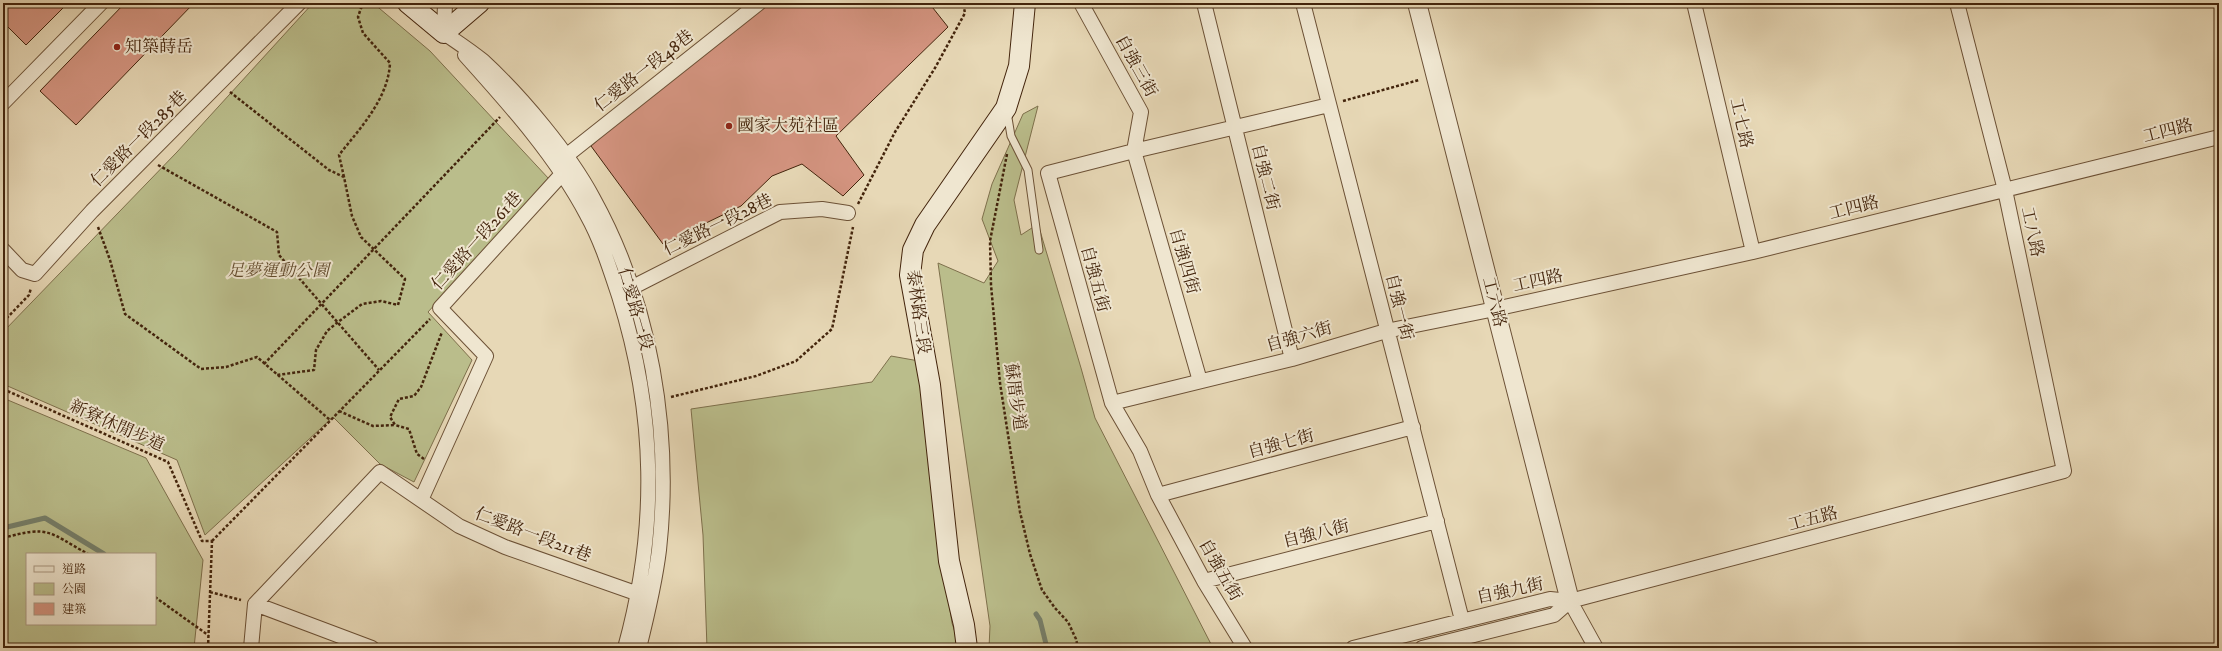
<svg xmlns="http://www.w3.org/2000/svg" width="2222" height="651" viewBox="0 0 2222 651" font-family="'IM FELL DW Pica','Noto Serif TC',serif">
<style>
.green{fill:#babd8b;stroke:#7e704c;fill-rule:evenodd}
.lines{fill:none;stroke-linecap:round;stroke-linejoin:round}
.stream{stroke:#767f6a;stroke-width:5}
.building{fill:#d49480;stroke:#43240c}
.service-casing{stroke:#6c5136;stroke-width:9}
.minor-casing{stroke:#6c5136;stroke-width:16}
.tertiary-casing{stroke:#6c5136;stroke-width:20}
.secondary-casing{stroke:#43240c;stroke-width:22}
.path{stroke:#43240c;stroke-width:2.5;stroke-dasharray:3 2;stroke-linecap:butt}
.service{stroke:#efe6d0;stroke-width:7}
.minor{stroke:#efe6d0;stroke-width:14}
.tertiary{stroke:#efe6d0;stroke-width:18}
.secondary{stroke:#efe6d0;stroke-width:20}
.poi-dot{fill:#8f2418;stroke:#efe6d0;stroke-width:1.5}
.labels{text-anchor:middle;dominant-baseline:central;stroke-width:4;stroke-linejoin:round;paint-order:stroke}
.poi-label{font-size:17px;fill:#43240c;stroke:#efe6d0;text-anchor:start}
.street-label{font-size:17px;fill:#43240c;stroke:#efe6d0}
.park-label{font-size:17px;font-style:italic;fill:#614a2c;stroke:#efe6d0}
</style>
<rect width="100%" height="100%" fill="#e7d8b6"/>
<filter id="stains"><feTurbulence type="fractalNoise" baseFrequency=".005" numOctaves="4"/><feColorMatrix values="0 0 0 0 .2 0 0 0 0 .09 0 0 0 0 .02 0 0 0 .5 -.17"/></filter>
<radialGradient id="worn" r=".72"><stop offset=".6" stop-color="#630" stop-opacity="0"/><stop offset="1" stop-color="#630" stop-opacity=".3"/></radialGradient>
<path class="green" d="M313 3H373L430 51 549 179 428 312 472 360 414 482 380 464 333 417 205 535 177 460 3 384V332L177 152Z
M1038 106 1014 200 1021 235 1038 224 1081 368 1095 418 1213 648H989L990 626 938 263 984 283 998 261 982 219 992 184 1023 114Z
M891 356 919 361 932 488 952 623 960 648H707L703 535 691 409 872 382Z
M3 398 146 458 203 560 194 648H3ZM27 554H155V624H27Z"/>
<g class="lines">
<path class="stream" d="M3 528 45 518 104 554
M1036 614 1040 620 1047 648"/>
</g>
<path class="building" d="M3 3H68L26 45 3 22Z
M125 3H194L76 125 40 91Z
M766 3H929L948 27 836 136 864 175 843 196 802 164 772 176 741 206 663 244 591 146 623 117Z"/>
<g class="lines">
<g class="service-casing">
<path id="service" d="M1007 112 1011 136 1028 170 1039 250"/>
</g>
<g class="minor-casing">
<path id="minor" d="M1081 3 1141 112 1134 151 1200 381
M1204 3 1292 359
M1303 3 1462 620
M1694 3 1753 252
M444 33C457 42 471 51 483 61 521 96 569 153 593 198 651 303 672 432 659 550 655 583 647 616 639 648
M444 33 445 3
M465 55C509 104 556 156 587 215 601 240 610 269 619 296 656 414 658 529 625 648
M3 103 101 3
M3 250 22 270 35 274 92 211 299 3
M631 288 780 212 822 209 848 213
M1112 403 1292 359 1386 331 1495 309 1753 252 2219 137
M1158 495 1413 427
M421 500 486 356 440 308 562 174 566 156 759 3
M1204 581 1437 521
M1570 601 1596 648
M255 604 372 648
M251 648 255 604 380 472 459 526 505 547 647 597
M1245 648 1204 581 1158 495 1140 451 1112 403 1048 173 1134 151 1329 105
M1353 648 1550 599 1570 601 2064 471 2005 190 1957 3
M1422 648 1554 615 1570 601"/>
</g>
<g class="tertiary-casing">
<path id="tertiary" d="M1417 3 1570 601"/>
</g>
<g class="secondary-casing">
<path id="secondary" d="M408 3 444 33 479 3
M967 648 964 625 949 561 930 385 910 275 913 250 925 225 1006 108 1019 66 1025 3"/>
</g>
<path class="path" d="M230 92 329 170 344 177 352 216 361 237 405 279 398 305 381 301 362 304 338 322 327 331 316 350 314 370 277 375
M1343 101 1419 80
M1007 154 990 241 991 285 1000 383 1020 512 1030 554 1042 590 1055 608 1068 622 1076 639 1078 648
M158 165 277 232 279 255 379 370
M344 177 339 155C361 127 388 99 390 63L363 33 358 17 361 8 367 3
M858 204 895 132 935 68 965 13 963 3
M98 227 110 260 125 314 201 369 226 367 257 357 330 420
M3 322 29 295 31 288
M264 364 500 117
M3 389 168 462 202 541H212
M671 397 756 376 796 361 832 329 853 227
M339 411 373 426 395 425
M424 459 417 454 409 429 395 425 390 417 399 399 414 396 421 387 442 332
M3 538C50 525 48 532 88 554
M212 541 430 319
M210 592 241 600
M155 597 208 635
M208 648 212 541"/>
<use href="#service" class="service"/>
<use href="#minor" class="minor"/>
<use href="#tertiary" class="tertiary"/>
<use href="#secondary" class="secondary"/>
</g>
<g class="poi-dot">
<circle cx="117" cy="47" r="4"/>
<circle cx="729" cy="126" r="4"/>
</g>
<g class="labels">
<g class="poi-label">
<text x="125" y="47">知築蒔岳</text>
<text x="737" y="126">國家大苑社區</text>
</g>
<g class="street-label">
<text transform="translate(1136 66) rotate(61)">自強三街</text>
<text transform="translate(644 71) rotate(-38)">仁愛路一段48巷</text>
<text transform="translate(1741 123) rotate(77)">工七路</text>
<text transform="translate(2168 131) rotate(-14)">工四路</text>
<text transform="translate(139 139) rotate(-45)">仁愛路一段285巷</text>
<text transform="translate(1265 177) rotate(76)">自強二街</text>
<text transform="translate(1854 208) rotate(-14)">工四路</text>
<text transform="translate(718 225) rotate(-26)">仁愛路一段28巷</text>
<text transform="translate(2032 232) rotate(78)">工八路</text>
<text transform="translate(477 241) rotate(-48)">仁愛路一段261巷</text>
<text transform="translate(1184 261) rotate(74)">自強四街</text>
<text transform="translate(1095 279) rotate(75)">自強五街</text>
<text transform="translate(1538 281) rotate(-12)">工四路</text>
<text transform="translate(1494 302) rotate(76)">工六路</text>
<text transform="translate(1399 307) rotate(76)">自強一街</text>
<text transform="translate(635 309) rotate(74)">仁愛路一段</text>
<text transform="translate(918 312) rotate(82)">泰林路三段</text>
<text transform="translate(1299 337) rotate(-16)">自強六街</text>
<text transform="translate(1015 397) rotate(82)">蘇厝步道</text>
<text transform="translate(117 426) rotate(24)">新寮休閒步道</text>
<text transform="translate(1281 444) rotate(-15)">自強七街</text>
<text transform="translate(1813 519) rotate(-15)">工五路</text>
<text transform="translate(1316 534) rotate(-14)">自強八街</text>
<text transform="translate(533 535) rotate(21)">仁愛路一段211巷</text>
<text transform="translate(1220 570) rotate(60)">自強五街</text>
<text transform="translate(1510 591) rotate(-12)">自強九街</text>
</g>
<g class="park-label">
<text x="278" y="271">足夢運動公園</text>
</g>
</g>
<rect width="2222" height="651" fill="none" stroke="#e7d8b6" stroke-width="16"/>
<rect x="4" y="4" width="2214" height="643" fill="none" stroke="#43240c" stroke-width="2"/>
<rect x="8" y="8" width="2206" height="635" fill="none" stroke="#43240c"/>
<rect x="26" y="553" width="130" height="72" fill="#efe6d0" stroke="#aa9882"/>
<rect x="34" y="566" width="20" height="6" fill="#efe6d0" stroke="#aa9882"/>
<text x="62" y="573" font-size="12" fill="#43240c">道路</text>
<rect x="34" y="583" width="20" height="12" fill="#babd8b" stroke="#aa9882"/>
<text x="62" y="593" font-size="12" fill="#43240c">公園</text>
<rect x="34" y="603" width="20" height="12" fill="#d49480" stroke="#aa9882"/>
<text x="62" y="613" font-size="12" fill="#43240c">建築</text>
<rect width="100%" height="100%" filter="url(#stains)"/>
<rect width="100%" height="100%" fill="url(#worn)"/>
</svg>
